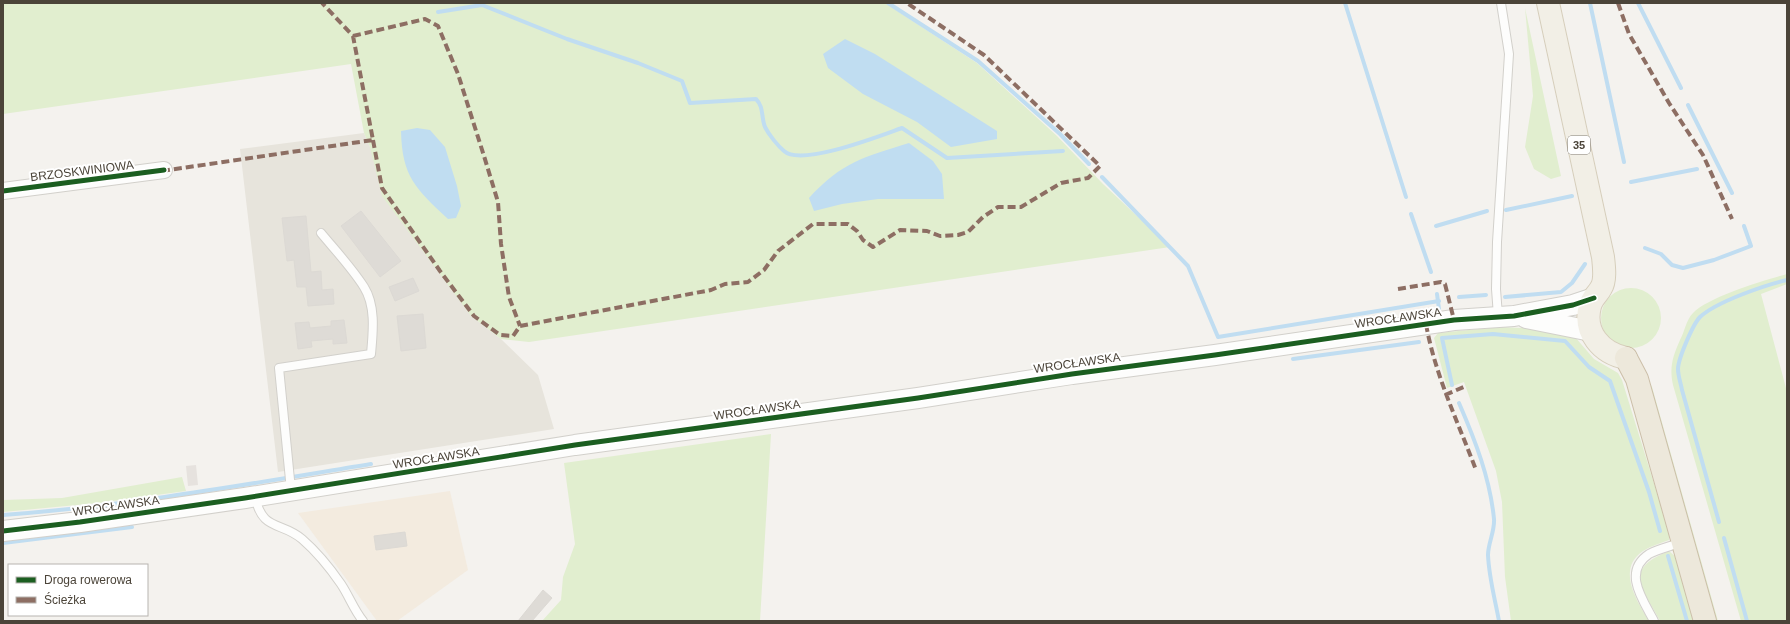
<svg xmlns="http://www.w3.org/2000/svg" width="1790" height="624" viewBox="0 0 1790 624" font-family="Arial,sans-serif">
<style>
.residential{fill:#e7e4dc}
.commercial{fill:#f3ebdf}
.industrial{fill:#e6e2de}
.green{fill:#e1eecf}
.water{fill:#c0ddf1}
.lines{fill:none;stroke-linecap:round;stroke-linejoin:round}
.stream{stroke:#c0ddf1;stroke-width:4}
.building{fill:#dedbd6;stroke:#dcd9d4}
.service-casing{stroke:#d2d0cb;stroke-width:10}
.minor-casing{stroke:#d2d0cb;stroke-width:18}
.tertiary-casing{stroke:#d2d0cb;stroke-width:22}
.primary-casing{stroke:#d6cebb;stroke-width:24}
.motorway-casing{stroke:#ccbfa9;stroke-width:24}
.service{stroke:#fdfdfc;stroke-width:8}
.minor{stroke:#fdfdfc;stroke-width:16}
.tertiary{stroke:#fdfdfc;stroke-width:20}
.primary{stroke:#f2efe6;stroke-width:22}
.motorway{stroke:#ede8db;stroke-width:22}
.quiet{stroke:#8d6e63;stroke-width:4;stroke-dasharray:8 4;stroke-linecap:butt}
.cycleway-casing{stroke:#fff;stroke-width:8}
.cycleway{stroke:#1b5e20;stroke-width:5}
.labels{text-anchor:middle;dominant-baseline:central;stroke-width:4;stroke-linejoin:round;paint-order:stroke}
.shield{fill:#fff;stroke:#817c74;stroke-width:1}
.shield-label{font-size:11px;font-weight:bold;fill:#4b4439}
.street-label{font-size:12px;fill:#4b4439;stroke:#fff}
</style>
<rect width="100%" height="100%" fill="#f4f2ee"/>
<path class="residential" d="M364 133 370 147 471 316 501 339 538 375 554 429 278 472 240 149Z"/>
<path class="commercial" d="M450 491 468 570 397 621H377L298 513Z"/>
<path class="industrial" d="M196 465 198 485 188 486 186 466Z"/>
<path class="green" d="M3 3H885L977 63 1057 136 1103 184 1170 247 529 342 501 339 471 316 382 196 370 147 364 133 351 64 3 114Z
M1525 8 1561 176 1551 179 1534 169 1525 147 1533 96Z
M1787 274V284L1761 294 1787 392V621H1741L1673 385C1669 367 1673 356 1680 340 1685 331 1686 320 1693 313 1708 297 1765 280 1787 274Z
M1601 318a30 30 0 1 1 60 0a30 30 0 1 1-60 0Z
M1500 327 1543 329 1575 337 1594 359 1618 373 1622 380 1669 532V540C1661 543 1651 546 1643 551 1616 569 1637 601 1649 621H1511L1505 577 1502 502 1496 471 1464 382 1447 388 1434 338 1438 333Z
M1646 375 1652 387 1718 621H1716Z
M771 434 760 621H542L561 600 563 577 575 544 564 463Z
M182 477 186 491 98 503 3 512V500L62 498Z
M1669 551 1677 558 1693 621H1660C1642 587 1622 570 1669 551Z"/>
<path class="water" d="M845 39 875 54 997 131V139L951 147 917 122 863 94 828 68 823 54Z
M417 128 430 130 445 147 457 186 461 206 456 218 448 219C416 189 402 177 401 131Z
M909 143 933 161 942 174 944 199H878L842 204 814 211 809 198C842 162 864 157 909 143Z"/>
<g class="lines">
<path class="stream" d="M888 3 978 61 1060 134 1089 164
M1345 3 1406 197
M1590 3 1624 162
M1638 3 1681 88
M438 12 482 5 567 39 638 63 682 81 690 103 756 99C764 107 761 117 765 127 769 135 778 146 784 151 801 167 882 135 902 128L947 158 1063 151
M1688 105 1732 193
M1102 177 1188 266 1218 337 1439 301
M1631 182 1697 169
M1506 210 1572 196
M1411 214 1431 272
M1436 226 1487 211
M1645 248 1661 254 1672 265 1683 268 1714 260 1751 246 1744 226
M1437 294 1439 309
M1459 297 1486 295
M1505 297 1561 292 1572 283 1585 264
M1293 359 1419 342
M1452 385 1442 338 1493 334 1565 341 1589 367 1610 381 1649 492 1660 531
M1459 403C1475 440 1490 478 1494 519 1495 531 1488 543 1488 555 1489 578 1495 599 1499 621
M3 515C126 506 249 484 371 464
M1719 522 1682 390C1681 384 1678 376 1678 369 1678 359 1693 324 1700 317 1716 302 1765 285 1787 280
M1724 538 1747 621
M3 543 132 527
M1668 556 1687 621"/>
</g>
<path class="building" d="M361 211 401 261 380 277 341 226Z
M306 216 311 272 321 271 322 290 333 289 334 304 308 306 306 287H297L294 260 287 261 282 218Z
M413 278 419 291 395 301 389 287Z
M423 314 426 348 401 351 397 316Z
M344 320 347 343 333 344V339L311 341 312 347 298 349 295 323 309 322 310 328 331 326V321Z
M405 532 407 546 376 550 374 536Z
M543 590 552 598 532 621H518Z"/>
<g class="lines">
<g class="service-casing">
<path id="service" d="M1498 316 1496 289 1497 242 1509 54 1501 3
M291 490 279 368 371 354C373 332 376 306 364 287 352 268 335 250 321 233
M255 496C262 532 281 521 302 539 317 552 330 568 341 584 349 596 354 610 363 621
M1654 621C1643 600 1622 572 1649 554 1658 549 1672 546 1682 542"/>
</g>
<g class="minor-casing">
<path id="minor" d="M3 191 164 170"/>
</g>
<g class="tertiary-casing">
<path id="tertiary" d="M1526 318 1591 331
M3 531 80 522 245 498 575 445 918 398 1072 374 1215 355 1454 320 1514 316 1573 305 1594 298"/>
</g>
<g class="primary-casing">
<path id="primary" d="M1548 3 1603 257C1604 266 1606 280 1601 288 1598 294 1592 298 1590 306 1583 332 1601 353 1626 358"/>
</g>
<g class="motorway-casing">
<path id="motorway" d="M1626 358 1637 379 1705 621"/>
</g>
<use href="#service" class="service"/>
<use href="#minor" class="minor"/>
<use href="#tertiary" class="tertiary"/>
<use href="#primary" class="primary"/>
<use href="#motorway" class="motorway"/>
<path class="quiet" d="M1618 3 1629 34 1669 103 1703 155 1732 219
M353 36 425 19 438 26 458 74 484 156 498 202 501 244 509 297 520 326
M373 140 382 188 440 271 474 316 500 335 513 336 520 326 711 290 725 284 748 282 764 270 778 251 813 224H848L857 231 863 240 873 247 900 230 927 231 940 236 958 235 968 232 983 217 998 207H1021L1061 183 1088 178 1100 166 984 55 907 3
M162 171 373 140 353 36 322 3
M1398 289 1441 282 1445 284 1454 320
M1426 324C1435 375 1458 422 1476 470
M1445 395 1466 386"/>
<g class="cycleway-casing">
<path id="cycleway" d="M3 191 164 170
M3 531 80 522 245 498 575 445 918 398 1072 374 1215 355 1454 320 1514 316 1573 305 1594 298"/>
</g>
<use href="#cycleway" class="cycleway"/>
</g>
<g class="labels">
<rect class="shield" x="1568" y="136" width="22" height="18" rx="3"/>
<g class="shield-label">
<text x="1579" y="145">35</text>
</g>
<g class="street-label">
<text transform="translate(82 171) rotate(-7)">BRZOSKWINIOWA</text>
<text transform="translate(1398 318) rotate(-8)">WROCŁAWSKA</text>
<text transform="translate(1077 363) rotate(-8)">WROCŁAWSKA</text>
<text transform="translate(757 410) rotate(-8)">WROCŁAWSKA</text>
<text transform="translate(436 458) rotate(-9)">WROCŁAWSKA</text>
<text transform="translate(116 506) rotate(-8)">WROCŁAWSKA</text>
</g>
</g>
<rect width="1790" height="624" fill="none" stroke="#4b4439" stroke-width="8"/>
<rect x="8" y="564" width="140" height="52" fill="#ffffff" stroke="#b7b4b0"/>
<rect x="16" y="577" width="20" height="6" fill="#1b5e20" stroke="#b7b4b0"/>
<text x="44" y="584" font-size="12" fill="#4b4439">Droga rowerowa</text>
<rect x="16" y="597" width="20" height="6" fill="#8d6e63" stroke="#b7b4b0"/>
<text x="44" y="604" font-size="12" fill="#4b4439">Ścieżka</text>
</svg>
